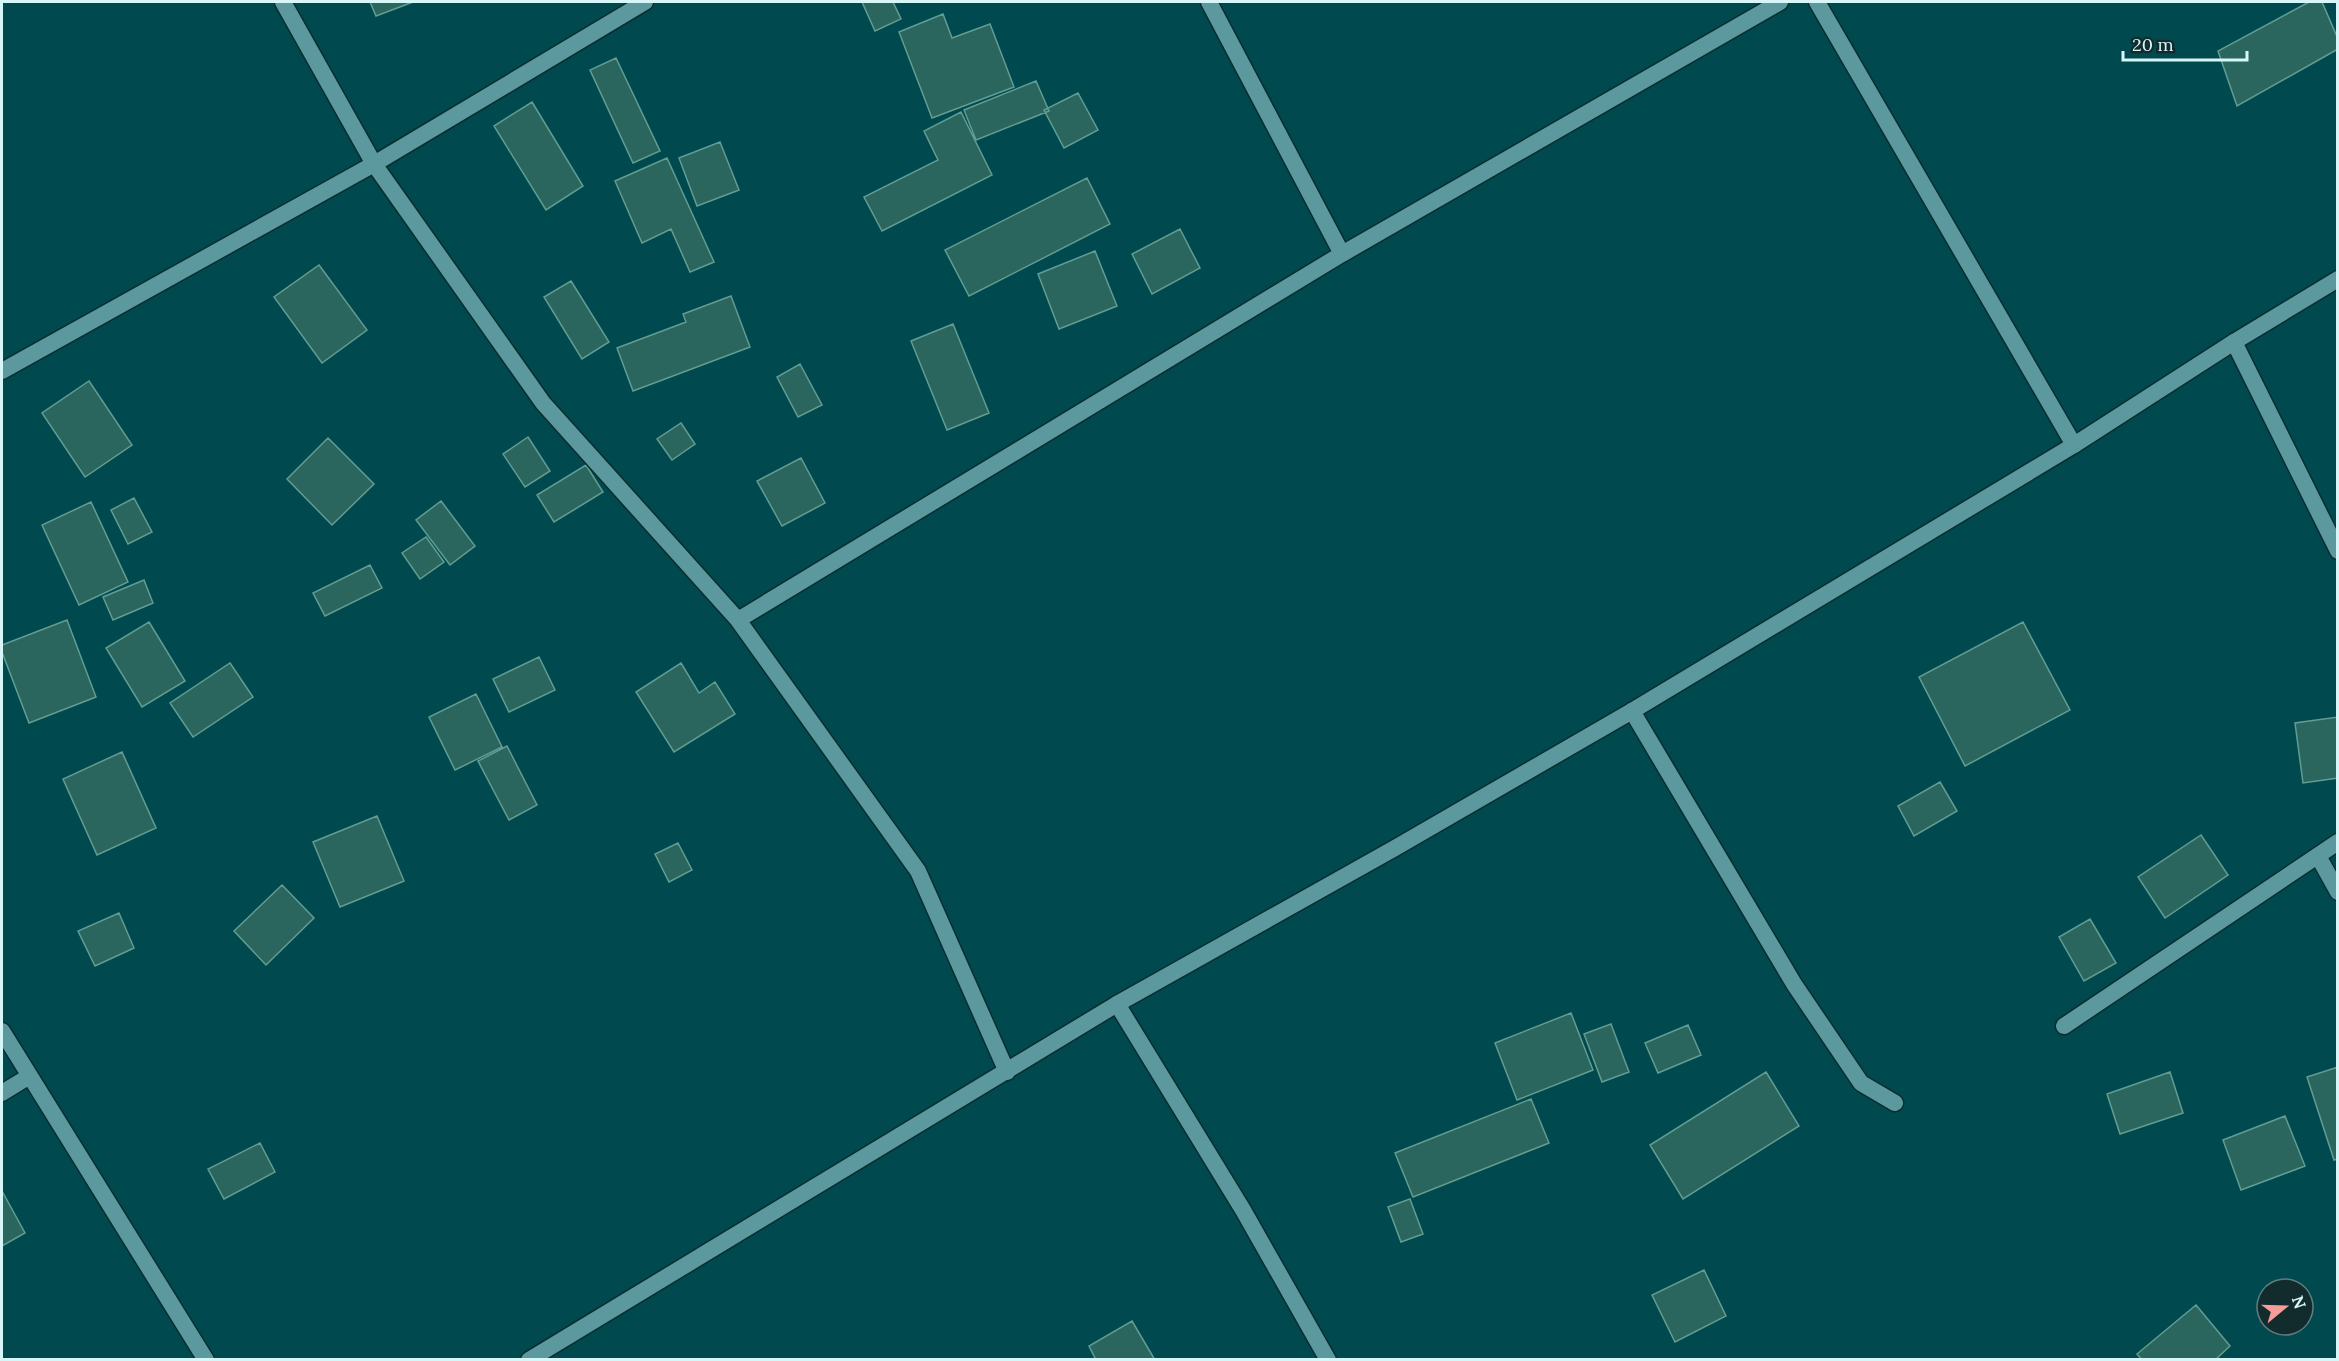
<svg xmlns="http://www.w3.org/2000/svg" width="2339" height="1361" viewBox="0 0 2339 1361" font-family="Lora,serif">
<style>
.building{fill:#2a665d;stroke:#629d93;stroke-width:1.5}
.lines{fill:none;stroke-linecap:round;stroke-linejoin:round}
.minor-casing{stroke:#0b2d2f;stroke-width:19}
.secondary-casing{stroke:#0b2d2f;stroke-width:19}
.minor{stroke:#5b999e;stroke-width:16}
.secondary{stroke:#5b999e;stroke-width:16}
</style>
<rect width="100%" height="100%" fill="#004a4f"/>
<path class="building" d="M370 2H413L376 16Z
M862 2H893L901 19 875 31Z
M2309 2H2322L2338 39V49L2237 106 2218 51Z
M943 14 952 38 990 24 1014 87 932 118 899 32Z
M616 58 660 151 633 163 590 70Z
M1036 81 1049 111 976 140 964 110Z
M1078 93 1098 130 1064 148 1044 110Z
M532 102 583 186 546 210 494 126Z
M961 112 992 175 882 231 864 197 938 160 924 131Z
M720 142 739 190 697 206 679 158Z
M667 158 714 262 690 272 671 229 642 243 615 181Z
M1087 178 1110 224 969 296 945 250Z
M1180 229 1200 268 1152 294 1132 254Z
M1095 251 1117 306 1059 329 1038 274Z
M319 265 367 330 322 363 274 297Z
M571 281 609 342 582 359 544 297Z
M731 296 750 347 633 391 617 348 686 322 683 314Z
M953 324 989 413 947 430 911 341Z
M800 364 822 405 798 417 777 377Z
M89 381 132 445 85 477 42 413Z
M681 423 695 444 672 460 657 439Z
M528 437 550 471 525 487 503 454Z
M328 438 374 484 332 525 287 479Z
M801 458 825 503 782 526 757 481Z
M586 465 603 492 554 522 537 495Z
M134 498 152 532 128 544 111 510Z
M441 501 475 546 450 565 416 520Z
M91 502 128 582 79 605 42 525Z
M426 537 444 562 420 579 402 553Z
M370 565 382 588 325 616 313 593Z
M144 580 153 603 113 620 103 597Z
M67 620 96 697 29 723 2 652V645Z
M149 622 185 681 142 707 106 648Z
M2023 622 2070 710 1965 766 1919 677Z
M539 657 555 690 509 712 493 679Z
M230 663 253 697 193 737 170 703Z
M681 663 699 693 715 682 735 714 674 752 636 692Z
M476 694 502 747 455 770 429 717Z
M2338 717V778L2303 783 2295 723Z
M507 746 537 805 509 820 478 761Z
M122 752 156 828 97 855 63 779Z
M1940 782 1957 811 1914 836 1898 806Z
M377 816 404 881 340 907 313 842Z
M2201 835 2228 875 2165 918 2138 877Z
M678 843 692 870 669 882 655 854Z
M282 885 314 918 266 965 234 931Z
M119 913 134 948 95 966 78 931Z
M2090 919 2116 963 2084 981 2059 937Z
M1571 1013 1593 1070 1517 1100 1495 1043Z
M1611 1024 1629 1072 1602 1082 1584 1034Z
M1688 1025 1701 1055 1658 1073 1645 1043Z
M2338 1067V1159L2334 1160 2307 1077Z
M1766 1072 1799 1126 1683 1199 1650 1145Z
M2170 1072 2183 1113 2120 1134 2107 1094Z
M1531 1099 1549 1143 1413 1197 1395 1153Z
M2285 1116 2305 1166 2241 1190 2223 1140Z
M260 1143 275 1172 224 1199 208 1169Z
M2 1191 25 1233 2 1246Z
M1410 1199 1423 1234 1401 1242 1388 1207Z
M1704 1270 1726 1316 1675 1342 1652 1295Z
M2196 1305 2230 1346 2215 1360H2142L2137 1354Z
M1132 1321 1155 1360H1096L1089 1346Z"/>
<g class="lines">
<g class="minor-casing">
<path id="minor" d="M283 2 374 164 543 403 738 620 918 871 1007 1072
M1209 2 1342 254
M1817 2 2074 445
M2234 342 2338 551
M2 371 374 164 645 2
M738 620 1342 254 1780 2
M1632 711 1794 984 1861 1083 1895 1103
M2318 856 2338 892
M1117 1004 1243 1210 1328 1360
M2064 1026 2338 842
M2 1031 206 1360
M2 1093 28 1077"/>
</g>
<g class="secondary-casing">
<path id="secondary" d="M529 1360 1117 1004 1395 848 1632 711 2074 445 2234 342 2338 279"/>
</g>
<use href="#minor" class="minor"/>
<use href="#secondary" class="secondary"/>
</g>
<rect width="2339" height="1361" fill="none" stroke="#d7f6f8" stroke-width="6"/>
<g transform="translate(2285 1307) rotate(71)"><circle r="28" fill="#122c2e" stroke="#617d7f" stroke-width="1.5"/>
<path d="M0-4.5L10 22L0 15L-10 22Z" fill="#f59b98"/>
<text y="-9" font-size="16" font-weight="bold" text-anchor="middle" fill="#d7f6f8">N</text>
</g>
<path d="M2123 51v9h124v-9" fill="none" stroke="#d7f6f8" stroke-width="3"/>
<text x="2132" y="51" font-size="18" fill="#d7f6f8" stroke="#122c2e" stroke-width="4.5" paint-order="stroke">20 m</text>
</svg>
